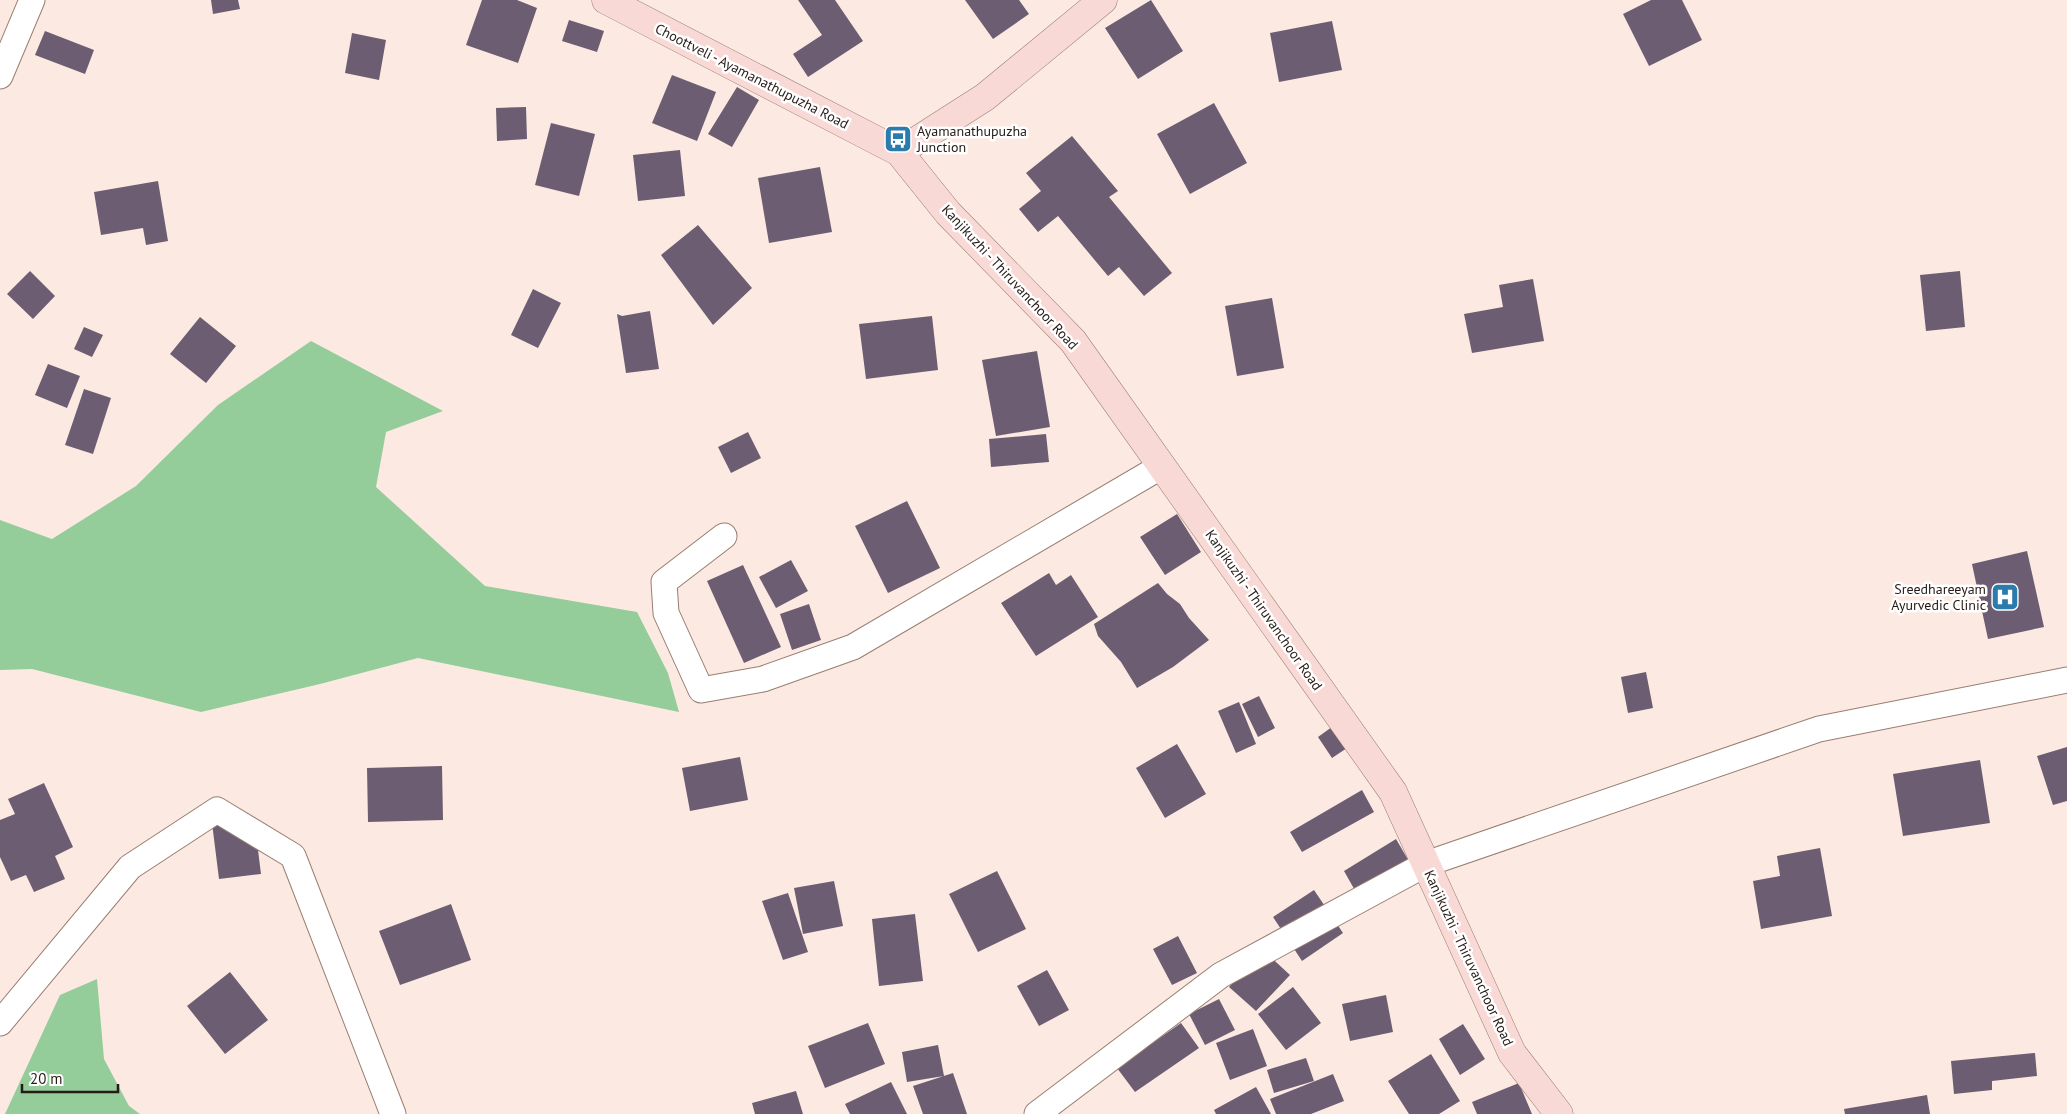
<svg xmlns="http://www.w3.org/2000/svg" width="2067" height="1114" viewBox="0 0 2067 1114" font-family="'PT Sans',sans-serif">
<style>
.green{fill:#94cc9a}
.building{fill:#6c5d72}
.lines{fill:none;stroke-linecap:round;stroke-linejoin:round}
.street-casing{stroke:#987e71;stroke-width:27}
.secondary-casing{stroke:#987e71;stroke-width:29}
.street{stroke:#fff;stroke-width:25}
.secondary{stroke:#f9d9d6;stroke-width:28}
.labels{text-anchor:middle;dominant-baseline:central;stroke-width:5;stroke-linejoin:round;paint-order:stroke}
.street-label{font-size:14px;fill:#261b16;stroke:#fff}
.poi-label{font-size:14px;fill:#261b16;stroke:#fff;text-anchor:start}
</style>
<rect width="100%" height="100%" fill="#fceae2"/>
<path class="green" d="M311 341 443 411 386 432 376 487 485 586 637 612 668 673 679 712 418 658 320 684 201 712 32 669 0 670V520L52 539 136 486 218 405Z
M97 979 104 1059 129 1106 140 1114H5L60 995Z"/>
<path class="building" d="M211 0H238L240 9 213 14Z
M482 0H517L537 8 518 63 466 45Z
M798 0H835L863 41 808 77 793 54 822 35Z
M965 0H1019L1029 14 993 39Z
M1151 0 1183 51 1138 79 1105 28Z
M1651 0H1682L1702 40 1649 66 1623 14Z
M569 20 604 31 597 52 562 41Z
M1332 21 1342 70 1279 82 1270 33Z
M45 31 94 50 85 74 35 55Z
M352 33 386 40 379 80 345 73Z
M672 75 716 92 697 141 652 123Z
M737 87 759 100 732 147 708 134Z
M1214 103 1247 163 1190 194 1157 134Z
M526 107 527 139 497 141 496 108Z
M551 123 595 134 579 196 535 185Z
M1072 136 1118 191 1109 197 1172 273 1144 296 1119 267 1108 276 1058 216 1038 232 1019 209 1041 191 1026 173Z
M680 150 685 196 638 201 633 155Z
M820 167 832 232 769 243 758 178Z
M158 181 168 241 146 245 143 228 101 235 94 192Z
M698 225 752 288 713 325 661 255Z
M30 271 55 296 33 319 7 294Z
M1960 271 1965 327 1926 331 1920 275Z
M1533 279 1544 341 1472 353 1464 314 1503 307 1499 285Z
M533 289 561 303 538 348 511 335Z
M1272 298 1284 368 1237 376 1225 306Z
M650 311 659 369 626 373 617 314 622 316Z
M932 316 938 370 866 379 859 324Z
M200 317 236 346 206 383 170 354Z
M84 327 103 335 92 357 74 349Z
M1037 351 1050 427 996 436 982 360Z
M48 364 80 376 67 408 35 395Z
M84 389 111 398 93 454 65 445Z
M748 432 761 458 731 473 718 447Z
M1046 434 1049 462 991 467 989 439Z
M907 501 940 568 888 593 855 526Z
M1177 514 1201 552 1165 575 1140 537Z
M2027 551 2044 627 1988 639 1972 564Z
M791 560 808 591 776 608 759 577Z
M743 565 781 647 744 663 707 581Z
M1049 573 1056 585 1071 575 1098 617 1036 656 1001 603Z
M1158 583 1167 594 1180 604 1189 618 1209 640 1173 667 1137 688 1121 662 1098 636 1094 624Z
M809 604 821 640 792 650 780 614Z
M1646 672 1653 708 1628 713 1621 677Z
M1259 696 1275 728 1258 737 1242 704Z
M1239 702 1256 744 1236 753 1218 711Z
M1336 724 1350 746 1332 758 1318 737Z
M1177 744 1206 794 1165 818 1136 768Z
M2067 747V801L2053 805 2037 756Z
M740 757 748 800 690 811 682 768Z
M1980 760 1990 823 1903 836 1893 774Z
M442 766 443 820 368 822 367 768Z
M44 783 73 847 55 856 65 879 34 892 26 875 11 881 0 857V820L15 814 8 799Z
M1362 790 1374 812 1302 852 1290 832Z
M254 818 261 874 219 879 212 823Z
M1396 839 1410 863 1357 894 1344 871Z
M1820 848 1832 916 1761 929 1753 881 1780 876 1777 856Z
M997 871 1026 929 978 952 949 894Z
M834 881 843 926 803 934 794 888Z
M1314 890 1343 933 1302 961 1273 917Z
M788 893 808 952 783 960 762 901Z
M451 904 471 960 400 985 379 931Z
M915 914 923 981 879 986 872 919Z
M1178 936 1197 973 1172 985 1153 949Z
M1263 950 1290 975 1256 1011 1229 987Z
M1047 970 1069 1010 1039 1026 1017 986Z
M230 972 268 1020 225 1054 187 1006Z
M1293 987 1321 1023 1286 1050 1258 1014Z
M1386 995 1393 1032 1350 1041 1342 1004Z
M1219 999 1235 1030 1205 1045 1189 1014Z
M868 1023 885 1064 825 1088 808 1046Z
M1181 1023 1199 1048 1135 1092 1117 1068Z
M1463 1024 1485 1059 1460 1075 1439 1039Z
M1253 1029 1267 1066 1230 1080 1216 1043Z
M938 1045 944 1076 907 1082 902 1052Z
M2035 1053 2037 1076 1992 1081V1090L1954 1094 1951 1061Z
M1431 1054 1460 1101 1439 1114H1409L1388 1081Z
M1306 1058 1314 1081 1274 1093 1267 1070Z
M953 1073 967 1114H923L913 1086Z
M1333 1074 1344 1101 1311 1114H1276L1270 1099Z
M891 1082 907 1114H850L845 1104Z
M1519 1083 1532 1114H1477L1472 1102Z
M1256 1087 1271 1114H1216L1214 1110Z
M796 1091 803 1114H755L752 1103Z
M1927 1095 1930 1114H1845L1844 1109Z"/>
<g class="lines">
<g class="street-casing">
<path id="street" d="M0 76 32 0
M724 536 664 582 666 613 701 690 763 679 853 647 1162 466
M0 1023 130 867 217 810 293 856 393 1114
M1037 1114 1221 975 1426 864 1819 729 2067 680"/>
</g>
<g class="secondary-casing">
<path id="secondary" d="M606 0 899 152 948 213 1073 341 1393 792 1512 1053 1559 1114
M899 152 985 97 1103 0"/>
</g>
<use href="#street" class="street"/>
<use href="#secondary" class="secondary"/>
</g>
<defs>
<g id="bus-square" transform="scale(1.4375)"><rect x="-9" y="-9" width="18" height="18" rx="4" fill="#2b7cad" stroke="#fff"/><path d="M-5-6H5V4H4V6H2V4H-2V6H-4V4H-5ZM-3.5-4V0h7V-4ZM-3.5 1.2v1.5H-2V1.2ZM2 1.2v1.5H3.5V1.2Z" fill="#fff"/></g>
<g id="hospital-square" transform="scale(1.4375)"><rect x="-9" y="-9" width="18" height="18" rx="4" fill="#2b7cad" stroke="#fff"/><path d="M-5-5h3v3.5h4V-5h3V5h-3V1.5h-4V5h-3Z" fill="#fff"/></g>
</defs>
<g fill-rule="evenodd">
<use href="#bus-square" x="898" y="139"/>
<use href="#hospital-square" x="2005" y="597"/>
</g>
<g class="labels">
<g class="street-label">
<text transform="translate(752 76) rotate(27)">Choottveli - Ayamanathupuzha Road</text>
<text transform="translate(1010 277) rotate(47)">Kanjikuzhi - Thiruvanchoor Road</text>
<text transform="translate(1264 610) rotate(55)">Kanjikuzhi - Thiruvanchoor Road</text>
<text transform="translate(1469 958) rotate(65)">Kanjikuzhi - Thiruvanchoor Road</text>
</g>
<g class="poi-label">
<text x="917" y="131">Ayamanathupuzha<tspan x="917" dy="16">Junction</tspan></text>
<text x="1986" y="589" text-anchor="end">Sreedhareeyam<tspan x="1986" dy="16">Ayurvedic Clinic</tspan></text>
</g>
</g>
<path d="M22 1084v8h96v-8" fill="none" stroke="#261b16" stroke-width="2.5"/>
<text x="30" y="1084" font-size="15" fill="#261b16" stroke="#ffffff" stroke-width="4" paint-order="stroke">20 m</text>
</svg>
